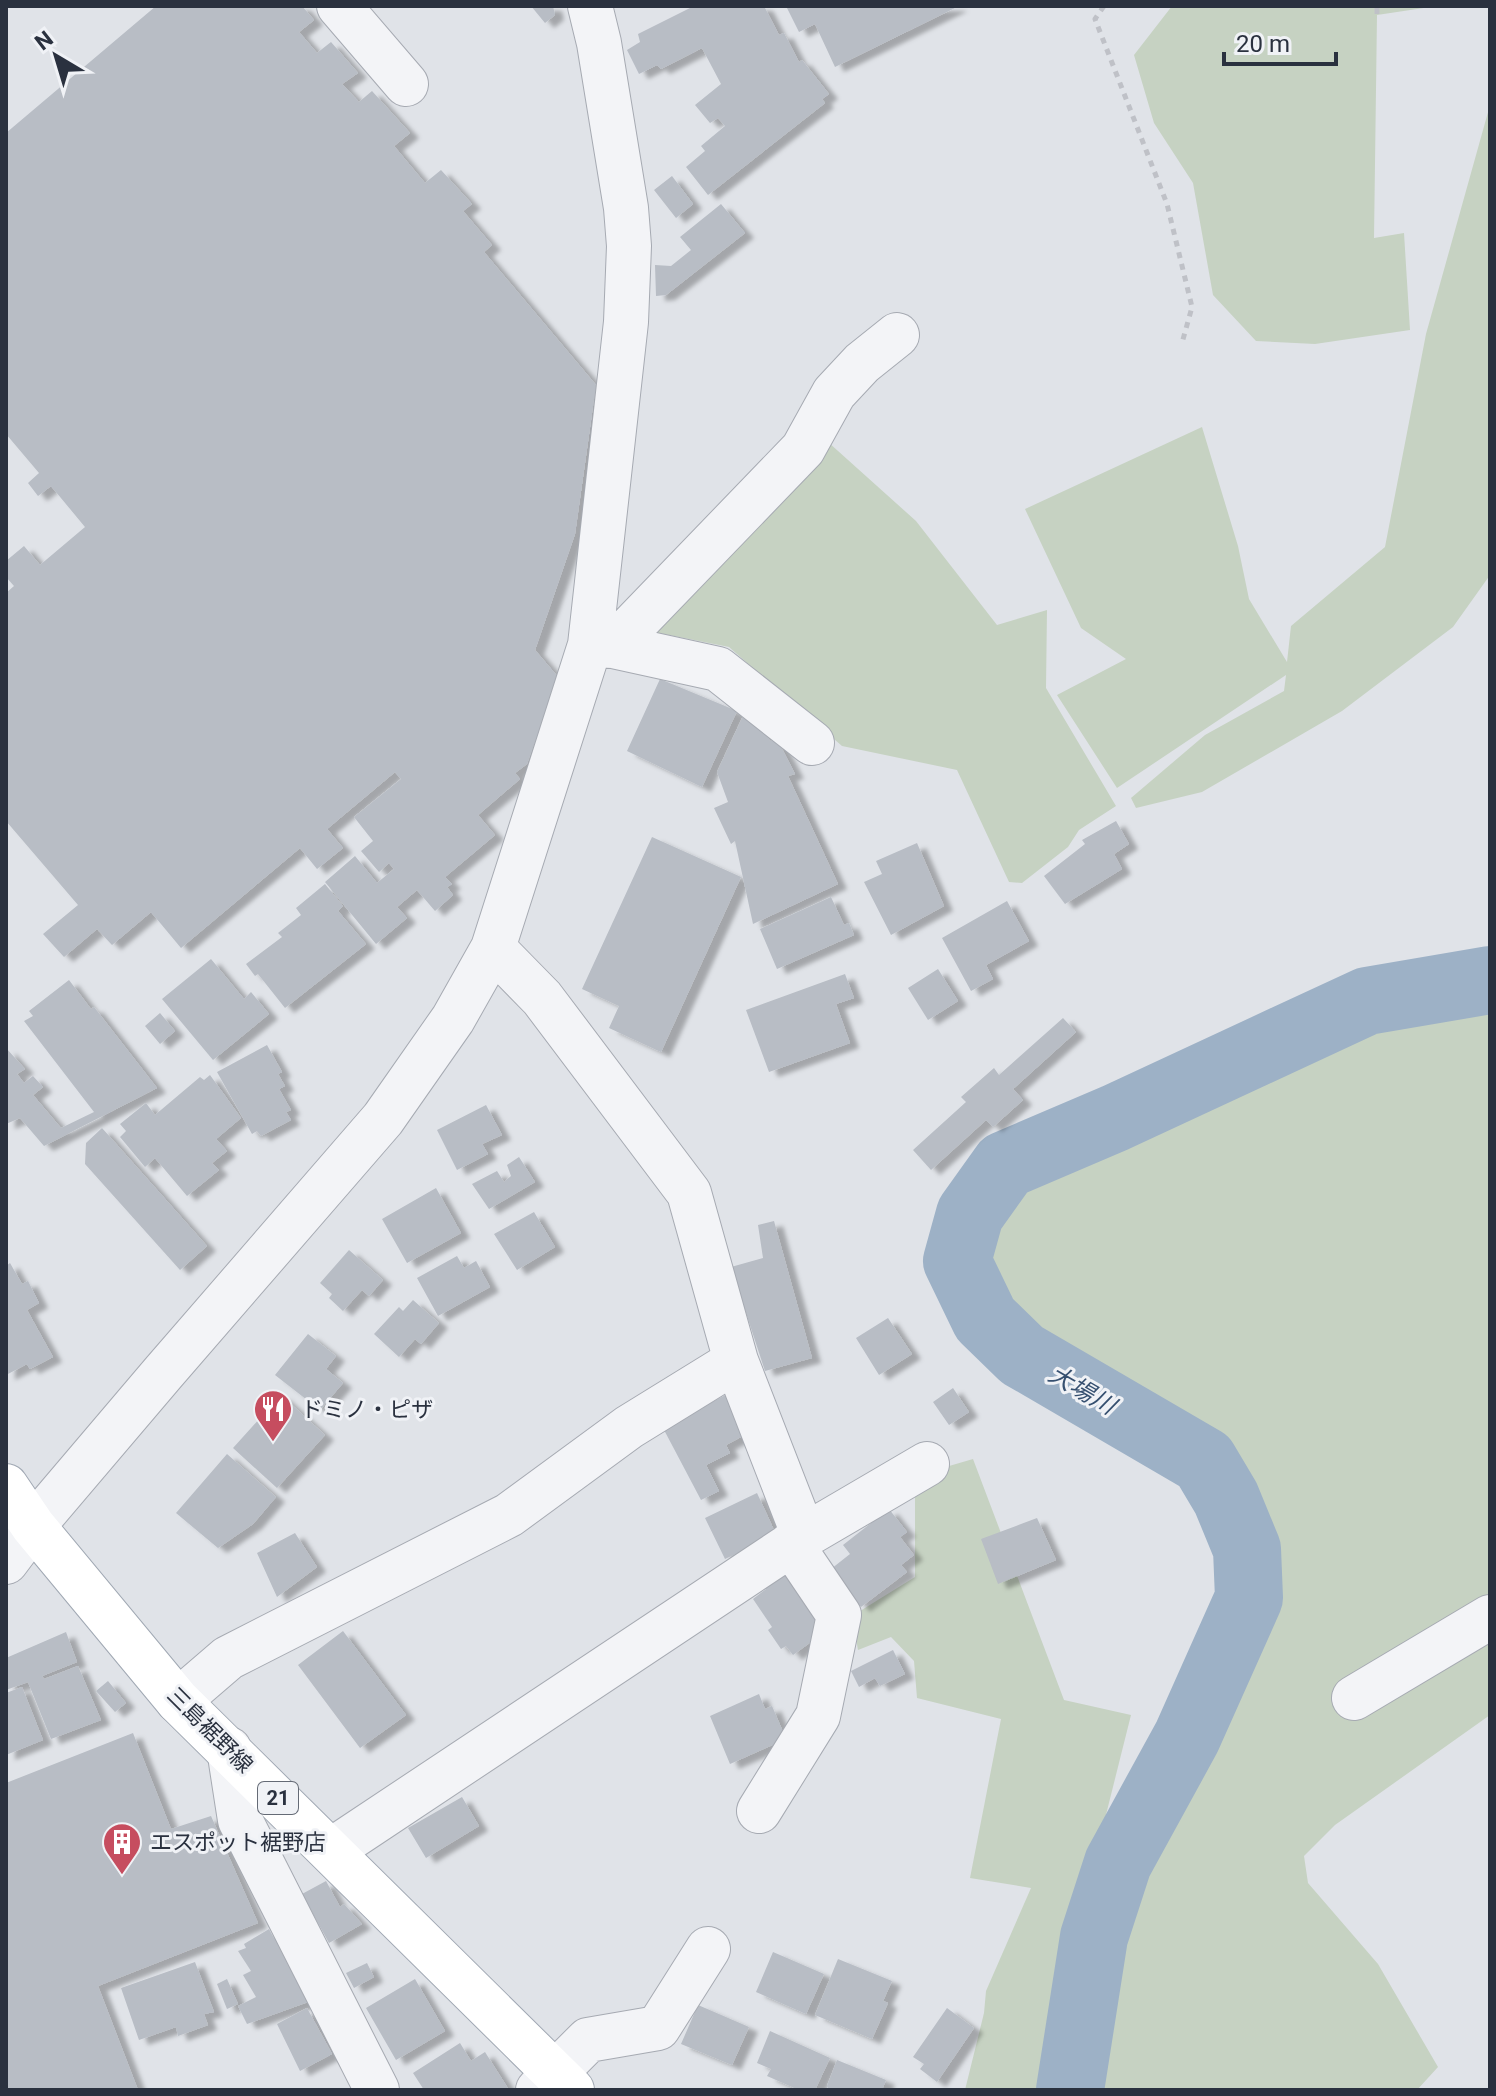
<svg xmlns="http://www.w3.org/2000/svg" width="1496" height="2096" viewBox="0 0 1496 2096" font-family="Roboto,'Noto Sans JP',sans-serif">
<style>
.green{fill:#c6d2c2}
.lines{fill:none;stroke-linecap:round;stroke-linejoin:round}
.river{stroke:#9db1c6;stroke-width:68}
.building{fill:#b8bdc5;filter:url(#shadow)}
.minor-casing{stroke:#a6aab2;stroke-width:46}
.major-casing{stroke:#a0a8b3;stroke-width:46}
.path{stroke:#bfc1c7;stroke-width:5;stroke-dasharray:6 6;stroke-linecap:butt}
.minor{stroke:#f3f4f7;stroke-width:44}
.major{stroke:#fff;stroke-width:44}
.labels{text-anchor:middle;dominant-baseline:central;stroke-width:6;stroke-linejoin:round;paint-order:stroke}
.shield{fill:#f0f2f6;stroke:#656b76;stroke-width:2}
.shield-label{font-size:20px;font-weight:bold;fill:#2a313f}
.poi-label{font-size:22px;fill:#2a313f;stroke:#f0f2f6;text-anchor:start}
.street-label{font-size:22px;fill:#2a313f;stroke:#f0f2f6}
.water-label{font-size:24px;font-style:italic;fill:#365070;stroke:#f0f2f6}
</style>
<defs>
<filter id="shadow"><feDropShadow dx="9" dy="5" stdDeviation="2" flood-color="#0004"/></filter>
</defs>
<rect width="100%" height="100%" fill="#e0e3e8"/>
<path class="green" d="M1172 6H1437L1377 15 1374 238 1404 233 1410 330 1315 344 1256 341 1213 295 1193 183 1154 123 1134 55Z
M1490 105V575L1453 627 1342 711 1202 792 1136 808 1131 798 1205 735 1284 691 1286 675 1117 788 1057 695 1126 659 1081 628 1025 509 1202 427 1238 546 1249 599 1287 662 1291 626 1385 547 1426 334Z
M828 442 916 521 997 625 1047 610 1046 688 1116 806 1079 830 1068 847 1022 883 1009 882 957 770 842 746 729 647 649 631Z
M1490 998V1715L1335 1825 1304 1856 1308 1883 1378 1964 1438 2067 1417 2090H1083L1117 1914 1247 1632 1263 1544 1223 1462 1165 1436 1036 1350 984 1283 987 1236 1017 1177 1285 1058 1431 1012Z
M973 1459 1064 1700 1131 1715 1037 2090H965L984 2013 986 1991 1031 1888 970 1878 1001 1719 917 1698 914 1661 891 1637 858 1650 852 1616 915 1577V1476Z"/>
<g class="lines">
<path class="river" d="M1070 2090 1094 1937 1118 1863 1187 1737 1249 1598 1247 1549 1226 1498 1204 1461 1022 1355 985 1319 957 1261 970 1214 1005 1165 1115 1118 1367 1001 1490 980"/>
</g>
<path class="building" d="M156 6H302L314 20 299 32 317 53 331 42 358 73 342 84 359 102 372 91 410 133 394 146 425 183 441 170 472 204 463 211 492 245 484 252 596 385 575 534 535 650 558 677 527 764 515 773 520 779 478 815 495 835 445 877 452 884 447 887 453 895 435 911 417 890 397 907 407 918 376 944 325 882 355 856 377 883 394 869 389 863 379 872 361 851 373 841 354 817 401 779 395 772 327 829 343 848 317 869 300 848 181 948 151 912 112 945 97 929 64 957 43 934 78 905 6 821V593L14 586 6 577V561L24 546 40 565 85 527 51 486 38 496 28 483 39 473 6 434V133Z
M531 6H553L555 15 545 23Z
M694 6H764L779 35 784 33 799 62 802 60 829 94 822 99 825 103 708 195 686 167 705 151 701 146 725 126 718 118 710 123 695 105 721 84 702 48 661 69 657 65 639 74 627 50 640 42 638 34Z
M786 6H959L835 67 815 24 799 32Z
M672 176 693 204 676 218 654 190Z
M721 204 745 233 666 295 656 296 655 265 671 266 691 250 680 237Z
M660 679 737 711 702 787 627 751Z
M743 716 762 728 770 741 777 739 795 774 788 776 838 884 753 924 735 841 731 844 714 808 728 802 717 772Z
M1116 821 1129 844 1114 854 1122 869 1065 904 1044 876 1085 844 1082 840Z
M652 837 741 877 661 1052 609 1028 619 1006 582 989Z
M917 843 944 906 891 935 864 882 882 874 876 861Z
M325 884 343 906 338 911 366 944 285 1008 258 974 255 976 246 964 282 937 278 933 301 915 296 908Z
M831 897 844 925 849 923 854 935 777 969 760 929Z
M1007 901 1029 941 986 965 993 979 971 991 942 938Z
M211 959 244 999 251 992 269 1014 213 1060 162 999Z
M938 969 958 1001 928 1020 908 988Z
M845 974 854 998 836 1004 850 1043 769 1072 746 1010Z
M69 980 91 1009 94 1007 157 1088 44 1146 20 1118 6 1124V1048L25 1069 17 1074 24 1083 33 1076 43 1087 33 1095 61 1128 94 1112 24 1021 33 1016 29 1011Z
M160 1013 175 1031 160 1044 145 1026Z
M1063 1018 1076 1032 1013 1089 1023 1100 993 1127 986 1120 931 1170 913 1150 966 1102 961 1097 994 1068 999 1075Z
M267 1045 282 1072 278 1074 285 1086 279 1089 291 1110 286 1112 291 1120 261 1136 257 1131 252 1134 217 1072Z
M210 1075 241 1118 216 1139 227 1151 212 1163 219 1170 187 1196 155 1158 145 1167 120 1137 126 1131 120 1124 146 1103 155 1115 200 1077 204 1080Z
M486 1105 502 1135 482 1144 488 1154 457 1170 437 1130Z
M102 1128 207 1246 180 1270 85 1164 86 1143Z
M519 1157 535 1182 489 1209 472 1184 497 1171 504 1182 511 1176 507 1165Z
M436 1188 461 1233 407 1263 382 1219Z
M534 1212 555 1247 517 1270 494 1234Z
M774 1221 812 1358 765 1371 731 1267 763 1258 758 1225Z
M349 1250 383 1280 369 1296 362 1290 343 1311 329 1298 332 1294 320 1283Z
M457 1256 464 1268 476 1261 490 1287 438 1316 417 1278Z
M10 1263 22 1284 28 1281 39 1303 27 1310 53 1357 30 1369 27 1364 6 1375V1266Z
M413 1300 439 1323 421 1344 415 1339 399 1357 374 1334 399 1307 403 1311Z
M888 1318 912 1354 879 1375 856 1338Z
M308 1334 336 1356 326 1369 343 1383 320 1410 275 1375Z
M953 1388 969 1412 949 1425 933 1402Z
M733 1391 754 1430 726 1445 730 1453 706 1465 719 1491 701 1500 663 1428Z
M281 1395 325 1435 277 1488 233 1448Z
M227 1454 276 1497 253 1524 218 1548 176 1513Z
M757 1493 774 1530 765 1535 767 1539 725 1559 705 1518Z
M889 1509 907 1532 900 1537 914 1555 901 1565 907 1572 861 1607 831 1569 850 1554 843 1545Z
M1037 1518 1056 1560 998 1584 981 1539Z
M295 1533 317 1567 277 1597 257 1553Z
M784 1572 826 1631 793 1655 786 1646 781 1649 768 1630 772 1627 753 1599 766 1589 764 1586Z
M343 1631 406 1715 360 1748 298 1665Z
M66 1632 77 1662 42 1676 44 1679 78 1666 101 1720 51 1739 28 1682 6 1690V1658Z
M893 1650 905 1674 880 1686 875 1678 859 1687 851 1671Z
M108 1681 126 1703 115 1712 96 1691Z
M22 1687 43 1740 6 1755V1693Z
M759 1694 765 1709 772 1706 786 1739 730 1764 710 1716Z
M133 1733 171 1829 211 1816 258 1923 98 1986 138 2090H6V1783Z
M462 1797 479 1826 426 1858 408 1828Z
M326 1881 340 1907 344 1904 362 1924 329 1943 302 1894Z
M269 1929 308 2002 247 2024 238 2006 256 1997 243 1975 251 1971 238 1951 246 1948 244 1944Z
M773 1952 824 1974 806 2014 756 1992Z
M838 1959 892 1981 883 2001 888 2003 872 2039 815 2015Z
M195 1962 214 2012 204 2014 208 2025 178 2036 176 2027 139 2040 121 1988Z
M367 1963 374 1977 354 1988 346 1973Z
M227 1979 238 2004 227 2009 217 1984Z
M415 1979 445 2031 396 2060 366 2008Z
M698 2005 749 2027 732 2065 681 2044Z
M307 2008 332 2054 300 2071 277 2024Z
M947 2008 974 2028 937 2082 920 2069 924 2064 913 2057Z
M770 2031 830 2058 815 2090H799L767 2076 771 2069 757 2063Z
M460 2043 471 2061 485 2052 509 2090H424L413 2073Z
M837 2060 886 2080 882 2090H829L827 2086Z"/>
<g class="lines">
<g class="minor-casing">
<path id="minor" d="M339 6 406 84
M590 645 613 646 718 669 812 743
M613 646 803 449 834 393 862 363 897 335
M493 948 542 998 689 1193 736 1361 804 1536
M6 1562 33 1526 163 1373 383 1119 453 1019 493 948 590 645 626 322 629 246 626 208 599 43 590 6
M1354 1698 1490 1617
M178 1701 228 1658 509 1515 629 1427 736 1361
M229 1749 240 1820 377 2090
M759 1811 818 1716 839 1615 791 1544
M332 1850 804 1536 927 1464
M538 2090 588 2040 658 2028 708 1949"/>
</g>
<g class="major-casing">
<path id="major" d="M6 1486 33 1526 178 1701 572 2090"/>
</g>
<path class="path" d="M1104 6 1095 19 1167 204 1192 307 1182 343
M1377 14V6"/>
<use href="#minor" class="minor"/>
<use href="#major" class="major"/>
</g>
<defs>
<g id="restaurant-pin" transform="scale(2)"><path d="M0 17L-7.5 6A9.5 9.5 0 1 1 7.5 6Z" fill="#c64d5f" stroke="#f0f2f6"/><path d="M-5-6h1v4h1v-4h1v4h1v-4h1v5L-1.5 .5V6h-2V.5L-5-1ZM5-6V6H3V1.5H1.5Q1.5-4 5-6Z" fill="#fff"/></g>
<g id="building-pin" transform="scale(2)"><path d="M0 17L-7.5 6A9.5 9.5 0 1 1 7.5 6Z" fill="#c64d5f" stroke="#f0f2f6"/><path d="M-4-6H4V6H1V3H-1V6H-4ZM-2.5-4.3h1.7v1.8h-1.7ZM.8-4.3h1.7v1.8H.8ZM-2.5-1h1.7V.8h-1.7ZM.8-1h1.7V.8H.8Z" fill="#fff"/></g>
</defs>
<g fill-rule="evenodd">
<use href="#restaurant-pin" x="273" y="1409"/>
<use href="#building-pin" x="122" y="1842"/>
</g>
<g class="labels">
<rect class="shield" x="258" y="1782" width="40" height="32" rx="6"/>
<g class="shield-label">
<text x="278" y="1798">21</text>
</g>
<g class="poi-label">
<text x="301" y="1409">ドミノ・ピザ</text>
<text x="150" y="1842">エスポット裾野店</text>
</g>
<g class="street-label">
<text transform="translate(210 1730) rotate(45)">三島裾野線</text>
</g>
<g class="water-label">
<text transform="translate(1082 1390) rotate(30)">大場川</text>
</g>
</g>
<rect width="1496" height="2096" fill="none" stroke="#2a313f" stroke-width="16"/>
<g transform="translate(56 56) rotate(322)" stroke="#f0f2f6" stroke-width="6" paint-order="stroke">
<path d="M0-6L14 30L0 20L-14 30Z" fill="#2a313f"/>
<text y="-12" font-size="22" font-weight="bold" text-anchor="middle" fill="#2a313f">N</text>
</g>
<path d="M1224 52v12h112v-12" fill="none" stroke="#2a313f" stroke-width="4"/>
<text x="1236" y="52" font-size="24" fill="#2a313f" stroke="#f0f2f6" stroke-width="6" paint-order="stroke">20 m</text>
</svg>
